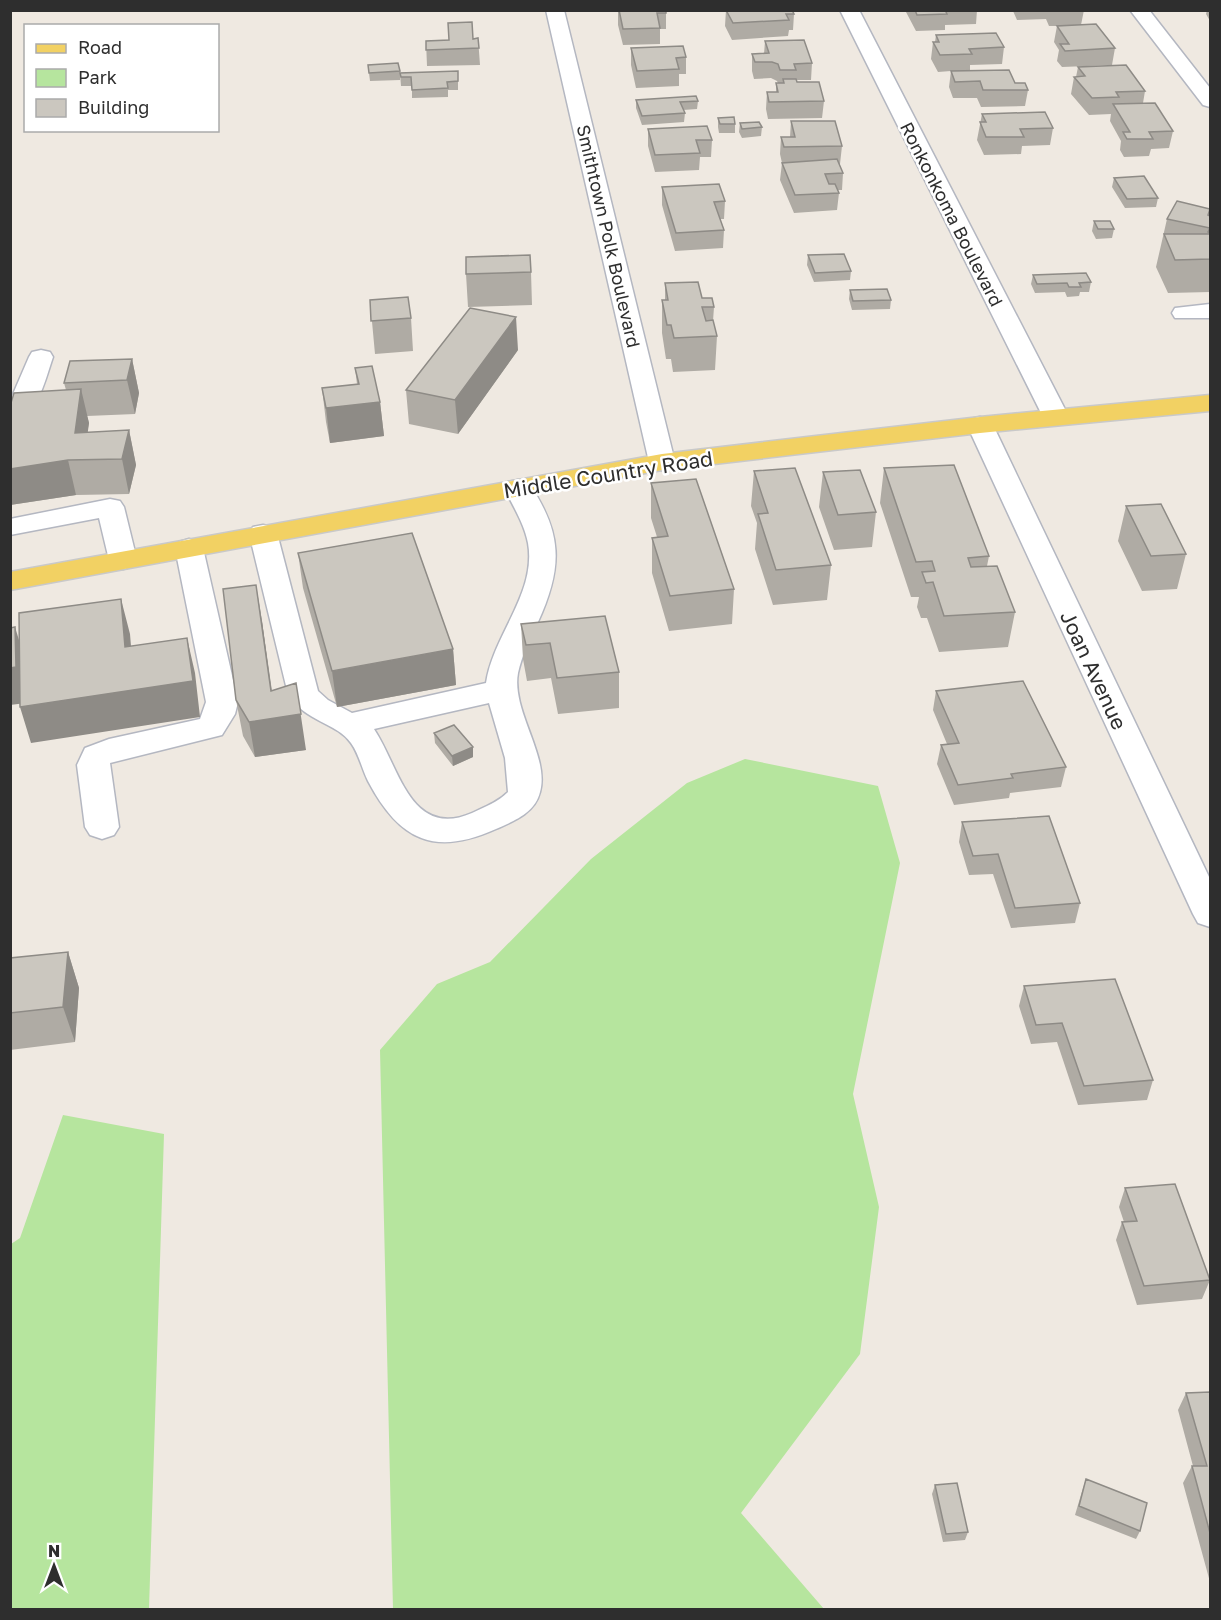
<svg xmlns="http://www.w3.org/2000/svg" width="1221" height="1620" viewBox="0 0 1221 1620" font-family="'Golos Text',sans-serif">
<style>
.green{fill:#b6e59e}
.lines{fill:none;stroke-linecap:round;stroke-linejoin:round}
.minor-casing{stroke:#b4b7c1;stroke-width:3}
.major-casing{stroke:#c9c9c9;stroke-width:3}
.minor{fill:#fff;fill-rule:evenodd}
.major{fill:#f2d163;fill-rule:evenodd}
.wall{fill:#afaba4}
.shaded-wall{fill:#8e8b86}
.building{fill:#cbc7bf;stroke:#8e8b86;stroke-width:1.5}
.labels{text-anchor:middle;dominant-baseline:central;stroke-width:5;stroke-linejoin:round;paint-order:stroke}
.far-street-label{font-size:18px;fill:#2e2e2e;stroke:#fff}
.street-label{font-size:21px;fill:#2e2e2e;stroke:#fff}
</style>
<rect width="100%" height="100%" fill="#efe9e1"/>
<path class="green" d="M745 759 878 786 900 863 853 1094 879 1207 860 1354 741 1513 824 1609H393L380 1050 437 984 490 962 591 859 687 783Z
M63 1115 164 1134 149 1609H11V1244L20 1238Z"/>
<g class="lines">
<g class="minor-casing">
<path id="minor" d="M546 10H564L675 462 671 468 662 470 653 468 649 462Z
M840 10H859L1069 417 1065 423 1056 425 1047 423 1043 417Z
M1130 10H1149L1210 88V107L1203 105Z
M1210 304V318H1175L1172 313 1175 308Z
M41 350 50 352 53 357C45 380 37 419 10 426V401L29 357 32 352Z
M980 417 989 419 993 425 1210 879V927L1198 923 1193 914 967 425 971 419Z
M518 480 528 482C563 533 563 567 538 622 530 638 522 655 518 673 511 710 550 757 540 792 535 813 514 821 496 829 434 857 399 840 368 781 362 769 359 754 351 743 336 722 305 722 288 694L249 533 253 527 263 525 273 527 277 533 318 691 328 700 352 713 486 683C493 635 537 593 528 543 524 523 513 506 504 488L508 482ZM489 703 505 758 508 792C498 802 485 807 472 813 410 840 399 766 374 729Z
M110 499 120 501 124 507 137 560 133 566 123 569 113 566 109 560 99 518 10 535V519Z
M189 539 199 542 203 548 238 702 235 714 222 735 110 763 119 827 114 835 102 839 90 835 85 827 77 765 85 748 109 739 200 719 206 702 175 548 179 542Z"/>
</g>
<g class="major-casing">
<path id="major" d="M1210 395V411L980 433 662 470 10 590V572L662 454 980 417Z"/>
</g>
<use href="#minor" class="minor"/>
<use href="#major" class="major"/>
</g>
<path class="wall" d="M618 10 666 13V29H660V44L623 45 618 25Z
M726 10 794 14 793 30H789L788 36 732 40 725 26Z
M906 10H977L976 24 945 25V30L916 31 906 12Z
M1084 10 1081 25 1115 48 1112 65 1062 67 1057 61 1059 50 1054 42 1057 26H1061H1049L1046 19 1017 20 1013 11Z
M1207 10H1210V21L1206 14Z
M936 35 1004 47 1002 64 970 65V70L1015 83 1028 90 1025 106 981 107 977 98H953L949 87 951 71 938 72 931 59 933 42H935Z
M478 38 480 65 427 66 426 41Z
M765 41 812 63 811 80H797V82L824 101 822 118 768 119 766 109 767 92H776V83H778L777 81 771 78 754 79 752 71V54H764Z
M631 48 686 57V74H679V86L636 88 631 65Z
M368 65 400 71V80L370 81Z
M1078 67 1145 91 1143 103 1173 131 1169 148 1151 149 1149 156 1124 157 1120 150 1121 141 1110 121 1111 114 1089 115 1071 94 1074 77H1076Z
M458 71V90H448V97L412 98V86H401L400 73Z
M636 100 698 101 697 109 683 110 685 113 684 122 642 125 636 108Z
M982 114 1053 128 1050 145 1022 146 1021 154 984 155 977 140Z
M718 118 735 124V133H719L718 127Z
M791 121 842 146 840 164H839L843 173 842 190H838L839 193 837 210 794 213 780 180 782 163 780 154 781 137H790Z
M740 123 762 127 761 136 742 138 739 132Z
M648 129 712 140 711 157H700L699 170 655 172 648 146Z
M1114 178 1158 198 1156 207 1125 208 1112 187Z
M662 187 725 201 724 219H720L724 230 723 248 675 251 662 205Z
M1210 209V292L1168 293 1156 267 1167 219Z
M1094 221 1114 229 1112 238 1096 239 1092 231Z
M808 255 851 271 850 280 814 282 807 265Z
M531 272 532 305 468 307 466 274Z
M1033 275 1091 282 1089 292H1080L1079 296 1067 297 1065 292 1035 293 1031 284Z
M665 283 702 298 714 307 713 321 717 336 715 370 673 372 671 359H666L662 333V300H665Z
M850 290 891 300 890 309 852 310 849 299Z
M370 300 411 318 413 351 375 354Z
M518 350 458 434 409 424 406 390Z
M132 359 139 393 135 414 87 416 89 423 87 433 129 430 136 465 129 494 76 495 10 505 66 390 64 383Z
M355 368 380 402 384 436 330 443 326 422 322 388 357 384Z
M884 468 989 556 987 566 1015 612 1008 647 939 652 927 618H921L917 607 919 597H911L880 503Z
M754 471 831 565 827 600 773 605 755 549 757 523 751 506Z
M823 472 876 512 872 547 834 550 819 507Z
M651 483 734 589 732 624 669 631 652 573V538L657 537 651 518Z
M1126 506 1186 554 1177 589 1142 591 1118 541Z
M298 553 453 649 456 685 337 707 303 588Z
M262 621 272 691 306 750 255 757 243 736 236 700Z
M521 624 619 672V708L558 714 551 678 527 681 523 659Z
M936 691 1066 767 1061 787 1010 793 1009 798 954 805 937 764 941 745 947 744 933 710Z
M434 733 473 757 453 766 435 743Z
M962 822 1080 903 1075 923 1011 928 993 874 969 875 959 842Z
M68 952 79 988 75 1042 10 1050V958Z
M1024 986 1153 1080 1147 1100 1078 1105 1057 1042 1031 1044 1019 1006Z
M1125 1188 1210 1280 1202 1299 1137 1305 1116 1240 1122 1222H1124L1119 1207Z
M1210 1392V1582L1183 1483 1192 1466H1193L1178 1410 1186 1393Z
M1086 1479 1140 1531 1136 1539 1075 1515 1083 1488Z
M935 1485 968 1532 965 1540 943 1542 932 1494Z"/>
<path class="shaded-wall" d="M516 317 518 350 458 434 455 400Z
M132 359 139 393 135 414 127 380Z
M81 389 89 423 84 460 75 433Z
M380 402 384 436 330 443 326 408Z
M129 430 136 465 129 494 122 459Z
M68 460 76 495 10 505V469Z
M256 585 262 621 275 718 296 683 306 750 255 757 249 722 271 691Z
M121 599 130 634 134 683 125 647Z
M15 627 26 663V703L10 705V668Z
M187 638 195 673 200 717 31 743 20 707Z
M453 649 456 685 337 707 332 671Z
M473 747V757L453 766 452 756Z
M68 952 79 988 75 1042 63 1007Z"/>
<path class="building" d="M619 10H666V13H657L660 28 623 29Z
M726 10H792L794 14H786L789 20 733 23Z
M915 10H945L947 14 917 15Z
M472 22 473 39 478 38 479 48 426 50V41L449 40 448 23Z
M1096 24 1115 48 1065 51 1060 44H1069L1057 26Z
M996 33 1004 47 969 49 972 54 940 55 933 42H939L936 35Z
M804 40 812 63 794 64 796 70H780L778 64 772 62H755L752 54 769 53 765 41Z
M683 46 686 57 676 58 679 69 637 71 631 48Z
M398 63 400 71 369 73 368 65Z
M1126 65 1145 91 1116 92 1119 97 1092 98 1074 77 1085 76 1078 67Z
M1009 70 1015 83H1025L1028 90H983L980 81 955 82 951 71Z
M458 71V81L447 82 448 88 412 90 411 77H401L400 73Z
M783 79H796L797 82H819L824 101 769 102 767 92H778L776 83H784Z
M696 96 698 101 680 102 685 113 642 116 636 100Z
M1155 103 1173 131 1149 132 1153 139H1127L1123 132H1130L1113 104Z
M1045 112 1053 128 1020 129 1024 137H986L980 122H986L982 114Z
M734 117 735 124H720L718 118Z
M791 121H835L842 146 784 147 781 137H795Z
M759 122 762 127 742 129 740 123Z
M707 126 712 140H696L700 153 655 155 648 129Z
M837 159 843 173 825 174 829 184H835L839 193 795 195 782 163Z
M1144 176 1158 198 1127 199 1114 178Z
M719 184 725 201 714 202 724 230 676 233 662 187Z
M1177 201 1210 209 1208 215 1210 216V233L1208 232 1210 228 1167 219Z
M1094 221H1110L1114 229H1098Z
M1164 234H1210V259L1175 260Z
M844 254 851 271 815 273 808 255Z
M530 255 531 272 466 274V257Z
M1086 273 1091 282 1079 283 1081 287H1069L1067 283 1037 284 1033 275Z
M698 282 702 298H712L714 307H702L706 321 713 320 717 336 674 338 671 325H667L662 300H668L665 283Z
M887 289 891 300 853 301 850 290Z
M408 297 411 318 371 321 370 300Z
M470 308 516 317 455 400 406 390Z
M132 359 127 380 64 383 70 361Z
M372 366 380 402 326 408 322 388 359 384 355 368Z
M81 389 75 433 129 430 122 459 68 460 10 469V406L14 393Z
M954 465 989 556 968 558 971 567 997 566 1015 612 944 616 933 582 926 583 922 572 935 571 932 561 916 562 884 468Z
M795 468 831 565 776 570 758 514 768 513 754 471Z
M860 470 876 512 838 515 823 472Z
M696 479 734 589 670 596 652 538 668 536 651 483Z
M1161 504 1186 554 1151 556 1126 506Z
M412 533 453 649 332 671 298 553Z
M256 585 271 691 296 683 301 714 249 722 236 700 223 589Z
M121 599 125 647 187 638 193 681 20 707 19 613Z
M605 616 619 672 557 678 550 643 526 645 521 624Z
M15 627 16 667 10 668V628Z
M1023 681 1066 767 1011 774 1013 778 958 785 941 745 959 743 936 691Z
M454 725 473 747 452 756 434 733Z
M1049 816 1080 903 1015 908 998 854 973 856 962 822Z
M68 952 63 1007 10 1013V958Z
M1115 979 1153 1080 1084 1086 1062 1023 1036 1025 1024 986Z
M1175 1184 1210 1280 1144 1286 1122 1222 1137 1221 1125 1188Z
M1210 1392V1533L1192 1466H1207L1186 1393Z
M1086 1479 1147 1503 1140 1531 1079 1506Z
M957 1483 968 1532 946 1534 935 1485Z"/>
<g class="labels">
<g class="far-street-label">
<text transform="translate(952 214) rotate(63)">Ronkonkoma Boulevard</text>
<text transform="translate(609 236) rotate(77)">Smithtown Polk Boulevard</text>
</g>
<g class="street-label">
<text transform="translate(608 474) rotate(-9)">Middle Country Road</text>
<text transform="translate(1094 670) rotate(65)">Joan Avenue</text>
</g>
</g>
<rect width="1221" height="1620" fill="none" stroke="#2e2e2e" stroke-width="24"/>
<rect x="24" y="24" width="195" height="108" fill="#ffffff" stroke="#ababab" stroke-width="1.5"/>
<rect x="36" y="44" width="30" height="9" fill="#f2d163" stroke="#ababab" stroke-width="1.5"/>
<text x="78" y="54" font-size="18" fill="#2e2e2e">Road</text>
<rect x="36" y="69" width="30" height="18" fill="#b6e59e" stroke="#ababab" stroke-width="1.5"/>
<text x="78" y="84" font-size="18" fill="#2e2e2e">Park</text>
<rect x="36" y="99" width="30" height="18" fill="#cbc7bf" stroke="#ababab" stroke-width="1.5"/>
<text x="78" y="114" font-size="18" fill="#2e2e2e">Building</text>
<g transform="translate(54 1566)" stroke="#ffffff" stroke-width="4.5" paint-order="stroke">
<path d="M0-4.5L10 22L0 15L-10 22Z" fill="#2e2e2e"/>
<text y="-9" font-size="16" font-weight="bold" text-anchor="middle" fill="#2e2e2e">N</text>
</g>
</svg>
